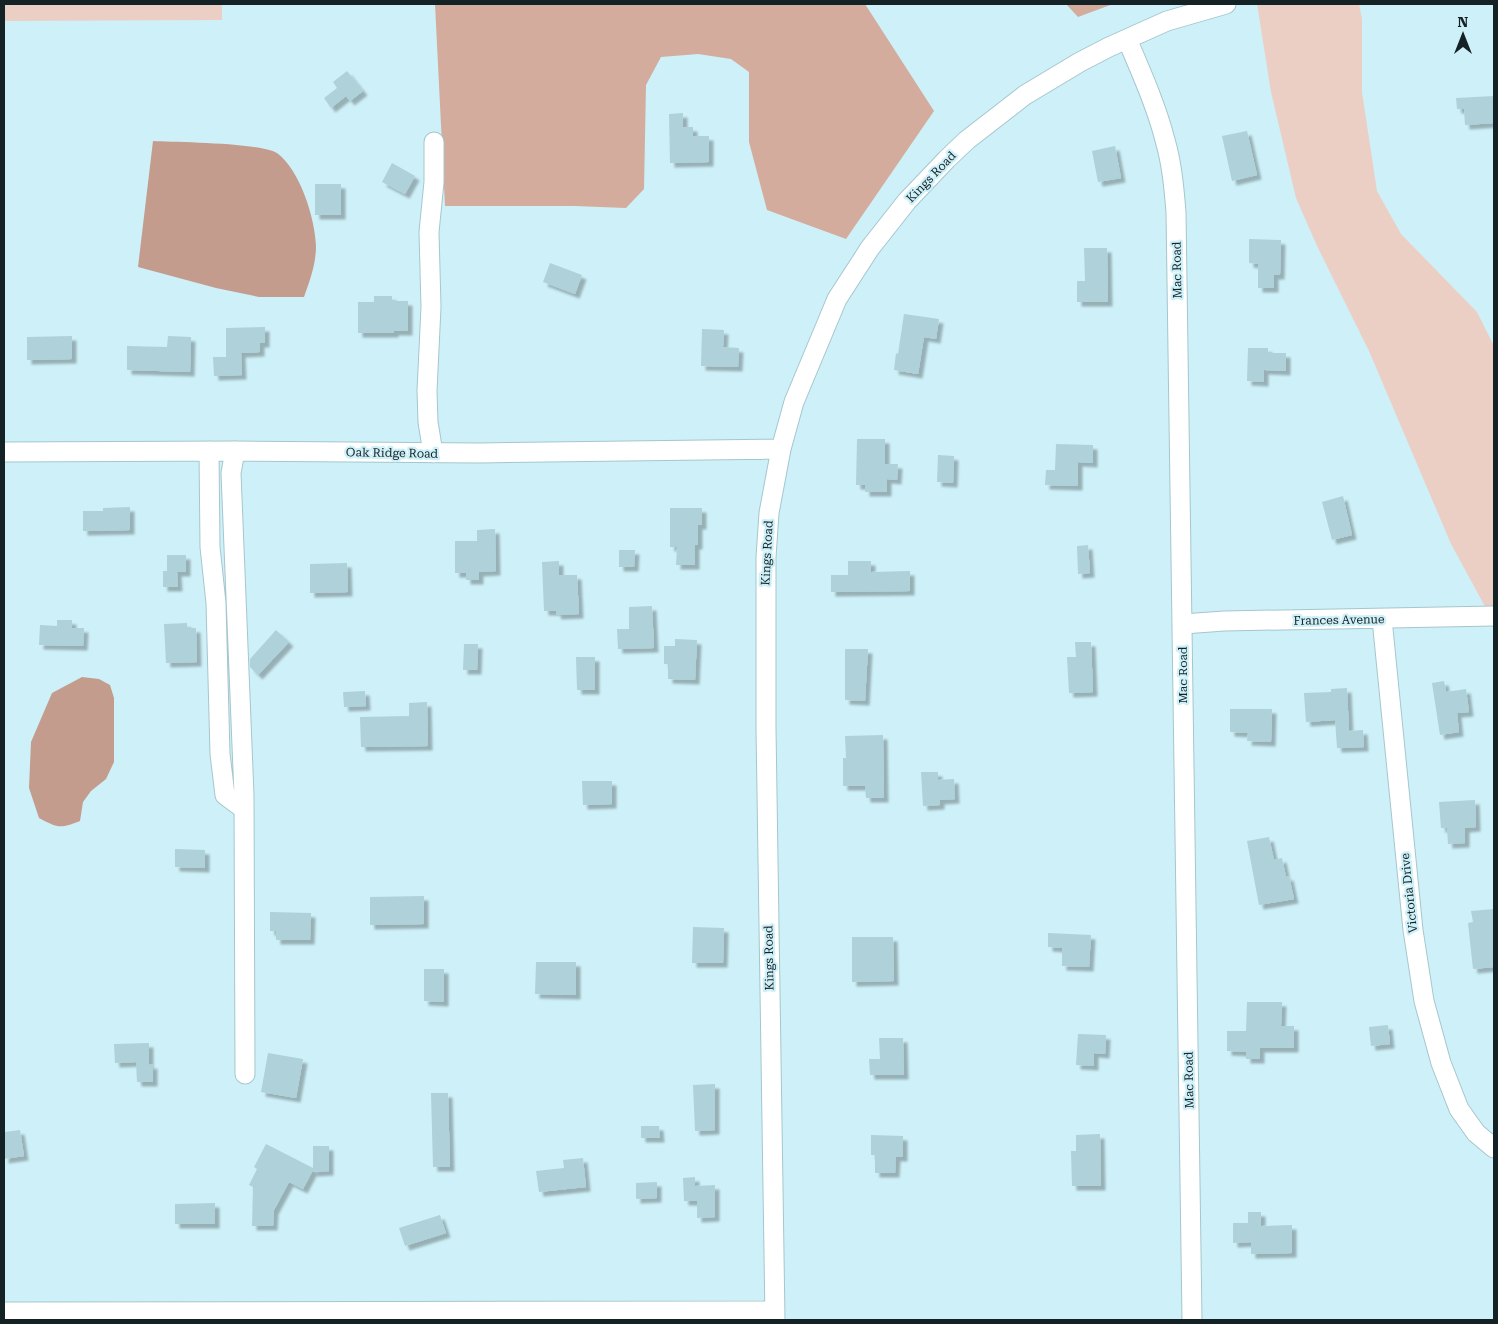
<svg xmlns="http://www.w3.org/2000/svg" width="1498" height="1324" viewBox="0 0 1498 1324" font-family="'Roboto Serif',serif">
<style>
.green{fill:#ebcfc5}
.forest{fill:#d4ac9d}
.water{fill:#c39c8d}
.building{fill:#afd1d9;filter:url(#shadow)}
.lines{fill:none;stroke-linecap:round;stroke-linejoin:round}
.minor-casing{stroke:#a5c6cd;stroke-width:21}
.minor{stroke:#fff;stroke-width:19}
.labels{text-anchor:middle;dominant-baseline:central;stroke-width:4.5;stroke-linejoin:round;paint-order:stroke}
.street-label{font-size:12px;fill:#152225;stroke:#cef0f8}
</style>
<defs>
<filter id="shadow"><feDropShadow dx="4.5" dy="4.5" stdDeviation="1" flood-color="#0004"/></filter>
</defs>
<rect width="100%" height="100%" fill="#cef0f8"/>
<path class="green" d="M4 4H222V20L4 21Z
M1257 4H1359L1362 19V92L1377 191 1401 234 1477 312 1494 346V623L1451 544 1369 351 1317 246 1296 198 1271 92Z"/>
<path class="forest" d="M435 4H865L934 111 846 239 767 210 749 142V72L731 59 698 54 661 57 646 85 644 189 626 208 575 206H445Z
M1066 4H1113L1078 17Z"/>
<path class="water" d="M153 141C175 142 263 143 277 153 300 170 315 218 316 246 316 264 310 280 304 297H259L216 288 138 267Z
M82 677 99 679 110 685 114 698V762L106 779 91 791 83 802 80 821C60 829 58 828 39 818L29 788 31 742 52 693Z"/>
<path class="building" d="M347 71 363 91 350 101 346 96 331 108 324 98 337 88 333 82Z
M1494 96V123L1465 125 1464 109H1457L1456 98Z
M683 113V127H693V136H709V162L670 163 669 114Z
M1247 131 1257 175 1232 181 1222 136Z
M1115 146 1121 178 1098 182 1092 151Z
M392 163 415 176 405 194 382 182Z
M315 184H341V215H315Z
M1249 239 1281 240 1280 275H1274V288H1258V264L1249 263Z
M1084 248H1107L1108 302H1077V281H1085Z
M550 263 582 275 575 294 543 282Z
M374 296H392V301H408V331H394V333H358V302H374Z
M904 314 939 319 936 339 924 337 918 374 894 370 896 353 898 354Z
M265 327V343H260V352L241 353 242 375 214 376 213 357H226V328Z
M702 329 724 330 723 347 739 348 738 367 701 366Z
M72 336V359L27 360V337Z
M168 336 191 337 190 372 127 370V346L167 347Z
M1248 348H1268V353H1286V371L1264 370V382L1247 381Z
M857 439H885V464H898L897 480 887 479V492H865V485H856Z
M1056 444 1093 445V463L1078 462V486L1045 485 1046 470H1055Z
M938 455 954 456 953 483 937 482Z
M1343 496 1352 535 1332 540 1322 502Z
M130 507V530L83 531V511H103V508Z
M670 508H702V525H698V545H695V565H676L677 547H670Z
M495 529 496 571 479 572V580H466V573H455V541H477V530Z
M1088 545 1090 573 1078 574 1077 546Z
M619 550H635L634 567H619Z
M167 555H186V572H177L178 587H163V571H167Z
M559 561V575H577L579 614 557 615 556 611H544L542 562Z
M848 561H871V572L910 571V591L831 592V575H848Z
M347 563 348 592 310 593V564Z
M652 606 654 648 618 649 617 629H629V607Z
M57 620H72V628H84L83 646 39 645 40 625 57 626Z
M187 623V628H196L197 662 166 663 164 624Z
M276 630 289 642 258 675 250 667V659Z
M675 639 697 640 695 680 668 679V664H664V646H675Z
M1075 642H1091L1093 692 1069 693 1067 657H1076Z
M464 644H478L477 670H463Z
M845 649H868L865 701 845 700Z
M576 657H595V690H577Z
M1444 681 1446 692 1466 689 1469 712 1457 713 1459 732 1440 735 1432 683Z
M1347 688 1349 731 1363 730 1364 747 1337 748 1335 720 1306 722 1304 693 1331 692V689Z
M365 691 366 706 344 707 343 692Z
M427 702 428 746 361 747 360 717 409 716V703Z
M1230 709H1272L1271 742 1247 741 1248 733 1230 732Z
M883 735 884 798H866L865 786H843V758H846L845 736Z
M921 772H938V780L954 779 955 799 940 800V805L923 806Z
M582 781H612V804L583 805Z
M1475 800 1476 827 1465 828V843L1448 844 1447 828H1441L1439 802Z
M1269 837 1274 860 1282 858 1286 877 1289 876 1294 899 1259 905 1247 841Z
M175 849 205 850V868L175 867Z
M424 896V924L370 925V897Z
M1494 909V967L1473 969 1468 923 1473 922 1471 911Z
M270 912 311 913 310 940H276V931H270Z
M693 927 724 928 723 963H692Z
M1048 933 1091 935 1089 967 1062 966V948L1048 947Z
M852 937H893L894 981 852 982Z
M536 962H576V995L535 994Z
M424 969H444V1002L424 1001Z
M1247 1002H1282L1281 1026H1294V1048H1260V1059H1246V1052L1227 1051V1031H1246Z
M1388 1025 1390 1044 1371 1046 1369 1027Z
M1078 1034 1106 1035 1105 1054 1094 1053V1066L1076 1065Z
M879 1038H903L904 1075H870L869 1059H880Z
M149 1043V1065L153 1064V1082H137L136 1062 115 1063 114 1044Z
M268 1053 303 1059 296 1098 261 1092Z
M715 1084V1130L695 1131 693 1085Z
M431 1093H448L450 1167H433Z
M641 1126H659L660 1138H641Z
M20 1130 24 1156 4 1159 5 1132Z
M1100 1134 1101 1186H1072L1071 1151H1076V1135Z
M871 1135 903 1136V1157H896L895 1173H875V1155H871Z
M266 1144 313 1168V1146H329V1171L313 1172V1170L303 1189 289 1182 274 1210 273 1226H252L253 1187 249 1185 257 1169 254 1167Z
M583 1158 586 1187 539 1192 536 1171 564 1168 563 1160Z
M695 1177V1186L715 1185V1217L697 1218V1201H684L683 1178Z
M657 1182V1198L636 1199V1183Z
M215 1203V1224H175V1204Z
M1248 1212H1261V1226L1292 1225V1253L1251 1254V1242L1233 1243V1223H1248Z
M440 1215 446 1233 405 1246 399 1228Z"/>
<g class="lines">
<g class="minor-casing">
<path id="minor" d="M1127 39C1141 72 1156 105 1165 140 1172 164 1174 188 1176 212L1192 1320
M209 451 210 547 216 603 220 754 225 795 244 809
M235 451 231 473 244 795 245 1074
M4 452 235 451 479 453 781 449
M433 453 428 422 427 391 431 307 429 232 434 182V142
M1382 619 1413 930 1424 1001 1441 1063 1459 1109 1476 1133 1494 1148
M1183 624 1224 621 1494 616
M4 1312 775 1311
M775 1320 766 728V557L769 513 781 449 794 402 837 299 870 248 907 201 947 159 967 140 1025 95 1080 62 1109 47 1167 21 1226 4"/>
</g>
<use href="#minor" class="minor"/>
</g>
<g class="labels">
<g class="street-label">
<text transform="translate(931 177) rotate(-46)">Kings Road</text>
<text transform="translate(1177 270) rotate(-91)">Mac Road</text>
<text transform="translate(392 453) rotate(1)">Oak Ridge Road</text>
<text transform="translate(767 553) rotate(-87)">Kings Road</text>
<text transform="translate(1339 620) rotate(-1)">Frances Avenue</text>
<text transform="translate(1183 675) rotate(-90)">Mac Road</text>
<text transform="translate(1409 893) rotate(-96)">Victoria Drive</text>
<text transform="translate(769 958) rotate(-91)">Kings Road</text>
<text transform="translate(1189 1080) rotate(-91)">Mac Road</text>
</g>
</g>
<rect width="1498" height="1324" fill="none" stroke="#152225" stroke-width="10"/>
<g transform="translate(1463 35)" stroke="#cef0f8" stroke-width="4" paint-order="stroke">
<path d="M0-4L9 19L0 12L-9 19Z" fill="#152225"/>
<text y="-8" font-size="14" font-weight="bold" text-anchor="middle" fill="#152225">N</text>
</g>
</svg>
